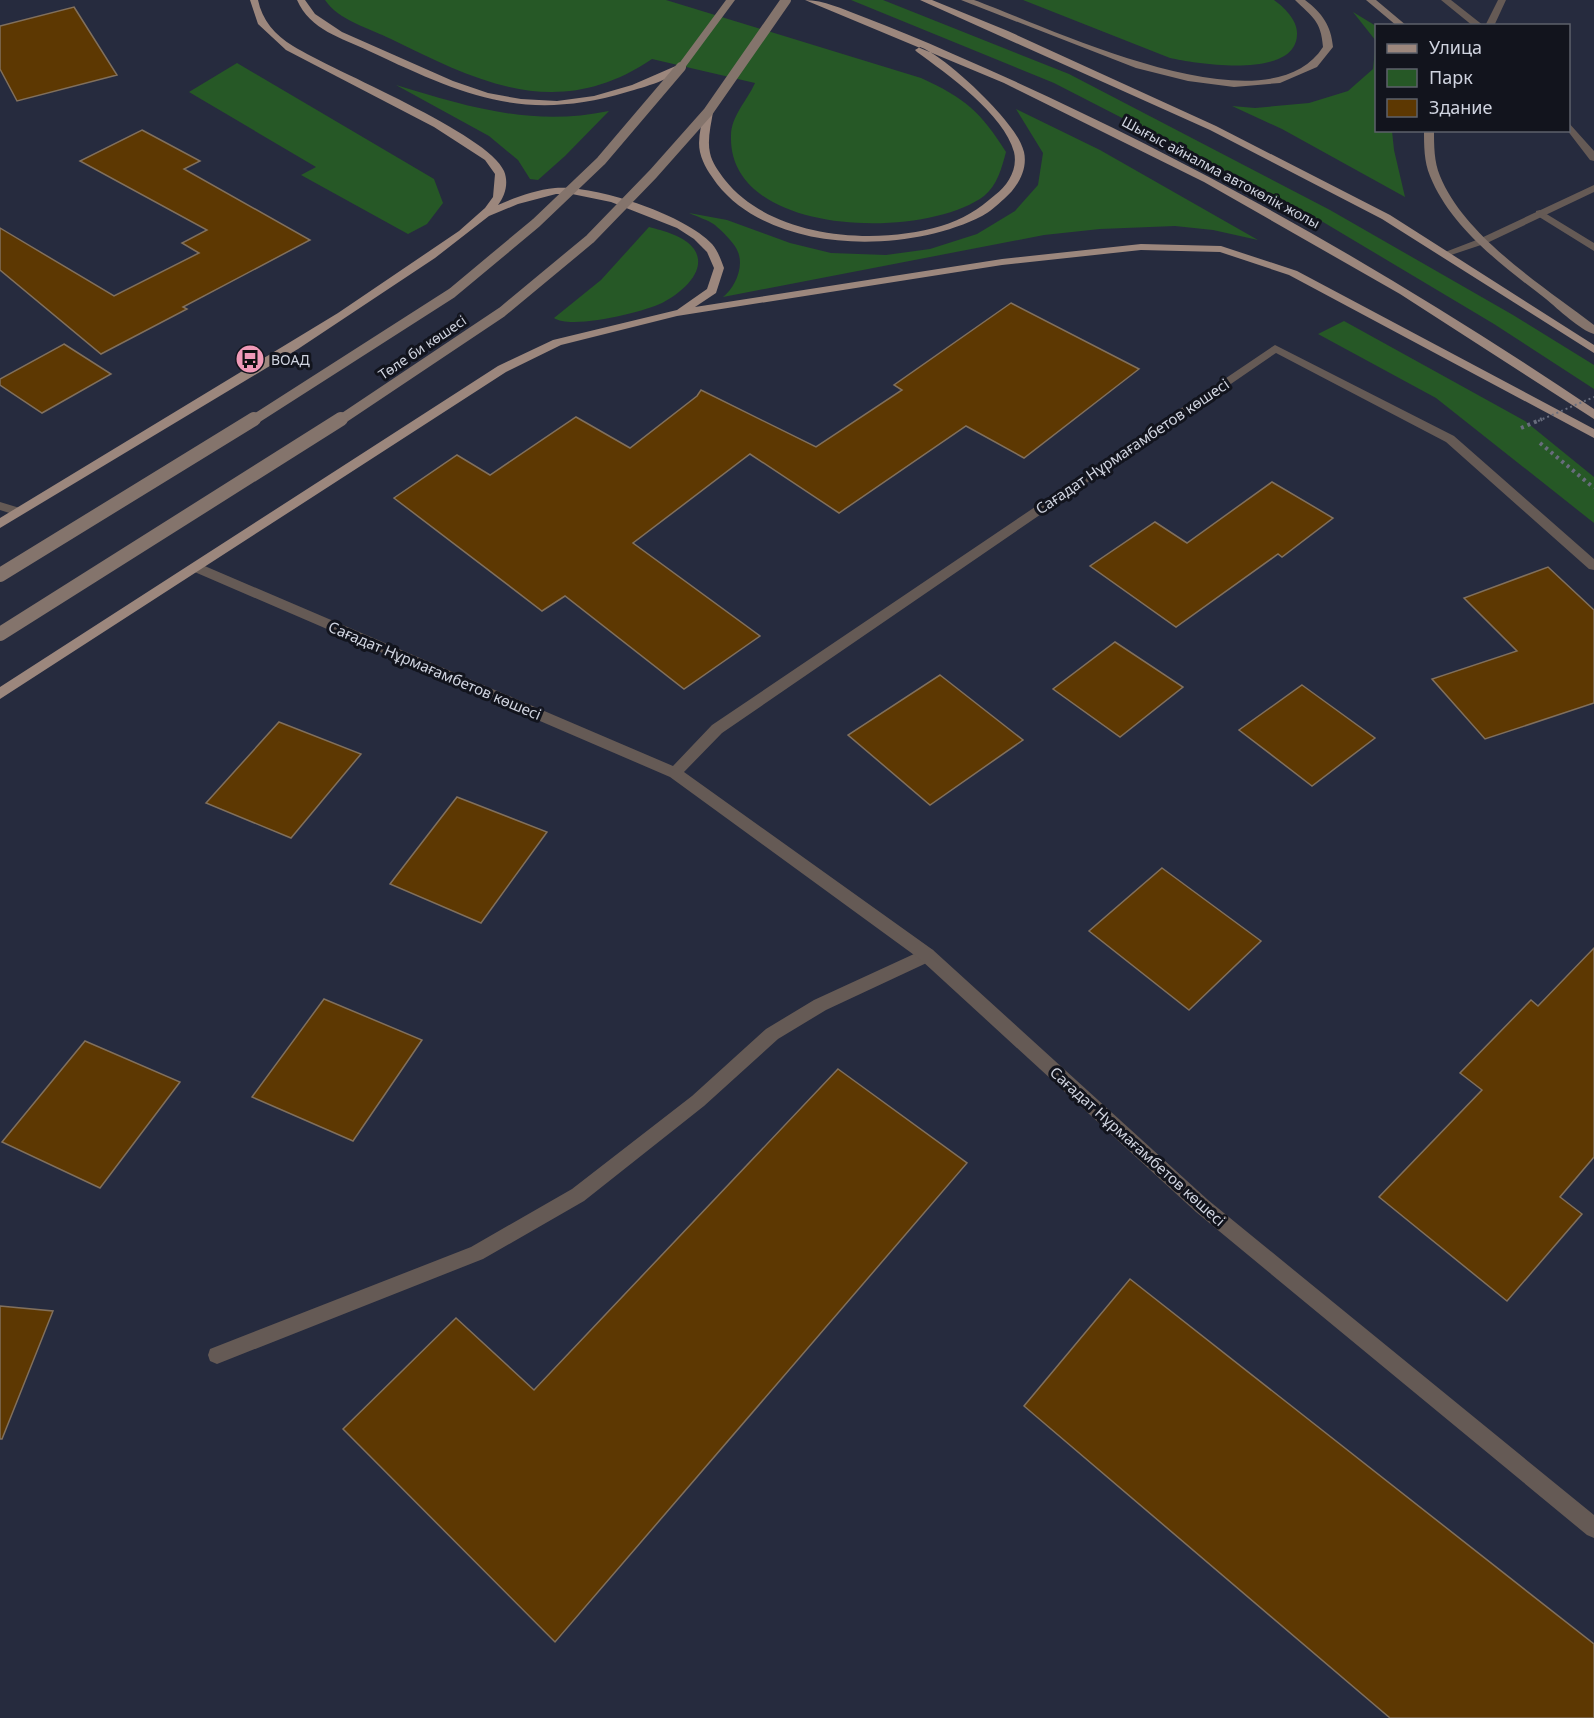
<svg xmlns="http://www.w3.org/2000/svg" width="1594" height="1718" viewBox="0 0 1594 1718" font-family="'Noto Sans',sans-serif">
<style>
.green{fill:#265826}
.building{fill:#5d3802;stroke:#81705d;stroke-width:1.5}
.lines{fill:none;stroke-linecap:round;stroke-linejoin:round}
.path{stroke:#686d7d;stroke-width:4;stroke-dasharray:3 4;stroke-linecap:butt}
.lane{fill:#655a55;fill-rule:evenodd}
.street{fill:#655a55;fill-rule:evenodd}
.secondary{fill:#84746c;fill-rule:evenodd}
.primary{fill:#9c877d;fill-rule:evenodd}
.path-bridge-far1{stroke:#686d7d;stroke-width:2;stroke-dasharray:2 3;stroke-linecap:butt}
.path-bridge{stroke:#686d7d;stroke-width:4;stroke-dasharray:3 4;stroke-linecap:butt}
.secondary-bridge-far1{stroke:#84746c;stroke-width:10}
.secondary-bridge{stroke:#84746c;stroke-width:14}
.labels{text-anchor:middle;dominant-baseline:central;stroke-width:6;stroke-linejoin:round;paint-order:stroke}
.far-street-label{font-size:14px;fill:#d0d4e0;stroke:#12141d}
.far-poi-label{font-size:14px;fill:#d0d4e0;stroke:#12141d;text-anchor:start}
.street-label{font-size:15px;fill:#d0d4e0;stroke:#12141d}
</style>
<rect width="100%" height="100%" fill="#262b3e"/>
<path class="green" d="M325 0H666L921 78C965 98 981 112 1006 152 1002 167 997 186 984 196 925 240 728 238 731 136 731 116 747 101 755 83L652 59C559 122 480 83 391 39 371 29 338 20 325 0Z
M851 0H883L1069 74 1330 210 1513 315 1594 365V389L1494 324 1313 216 1054 83Z
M1023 0H1274C1284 7 1297 20 1297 33 1298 80 1197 64 1170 58Z
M1353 12 1376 26V130L1392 131 1394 150 1405 197 1282 129 1232 106 1255 108 1309 103 1348 91 1373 69 1376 41Z
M237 63 434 179 443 203 427 224 408 234 301 175 316 167 189 92Z
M396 85C469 107 532 127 609 111L565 156 538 180 530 179 518 160 489 136Z
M1016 109 1100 150 1258 240 1213 230 1175 226 1100 229 1044 235 723 297C734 288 743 270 739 255 737 245 723 232 715 225 708 220 698 217 689 213L727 220 790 243 831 253 886 255 930 249 977 234 1015 211 1038 185 1043 153Z
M649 227C664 231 685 236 694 249 709 271 680 294 662 303 644 312 571 330 554 318L601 280Z
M1344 321 1525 421 1594 477V523L1436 398 1318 334Z"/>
<path class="building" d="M74 7 117 75 17 101 0 69V26Z
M142 130 200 161 184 169 310 240 183 307 187 309 101 354 0 270V228L114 296 199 253 182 243 207 230 80 161Z
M1011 303 1139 369 1024 458 966 426 839 513 750 454 633 543 760 636 684 689 565 596 542 611 394 498 457 455 490 475 576 417 630 448 697 396 701 390 816 447 902 390 894 385Z
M64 344 111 374 42 413 0 385V379Z
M1272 482 1333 518 1282 557 1278 554 1176 627 1090 566 1155 522 1187 543Z
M1548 567 1594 610V703L1485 739 1432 679 1517 651 1464 598Z
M1115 642 1183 687 1120 737 1053 689Z
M940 675 1023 740 930 805 848 735Z
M1302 685 1375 738 1312 786 1239 730Z
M279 722 361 754 291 838 206 803Z
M457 797 547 832 481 923 390 884Z
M1162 868 1261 941 1189 1010 1089 931Z
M1594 948V1157L1560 1197 1582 1214 1507 1301 1379 1197 1482 1090 1460 1073 1531 1000 1538 1006Z
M324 999 422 1040 353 1141 252 1097Z
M85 1041 180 1082 100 1188 2 1142Z
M838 1069 967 1163 555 1642 343 1429 456 1318 534 1390Z
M1130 1279 1594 1644V1718H1390L1024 1406Z
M0 1306 53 1311 2 1439H0Z"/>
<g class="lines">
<path class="path" d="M1540 443 1594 488"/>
<path class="lane" d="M1540 210 1594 243V251L1536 215V211Z
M927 948 933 950 935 955 933 960 826 1010 778 1039 704 1106 584 1201 483 1259 217 1364 210 1361 208 1355 210 1349 471 1247 572 1189 692 1096 766 1029 814 1000Z"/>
<path class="street" d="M1441 0H1451L1484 26H1473Z
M1498 0H1506L1494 26H1485Z
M1568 122 1594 151V161L1590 160 1567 130Z
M1594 185V192L1487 243 1445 257 1440 254 1479 239Z
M1275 345 1454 436 1594 559V570L1589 569 1446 442 1276 353 722 733 684 772 933 950 1208 1200 1594 1515V1538L1587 1535 1196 1212 921 960 670 777 190 570 189 567 195 563 200 564 673 766 712 725Z
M0 502 23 509 25 512 19 516 0 510Z"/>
<path class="secondary" d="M726 0H735L684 69H678V65Z
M961 0H974C1047 26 1267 135 1323 47 1321 20 1312 17 1295 0H1305C1322 13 1331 25 1333 47L1317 67 1280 83 1234 87 1188 81 1136 68Z
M1366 0H1376L1407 26H1397Z
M1424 130H1434C1434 145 1434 162 1440 176 1465 237 1543 286 1594 325V334C1580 330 1558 309 1546 299 1503 266 1451 228 1430 176 1424 162 1424 145 1424 130Z"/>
<path class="primary" d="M250 0H258C262 20 275 35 293 46 333 71 489 134 504 171 509 183 505 196 498 205 516 197 535 190 555 188 595 185 684 214 712 244 718 251 721 260 724 268L716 293 695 307 1002 259 1141 244 1221 246 1297 271 1594 429V438L1289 275 1220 252 1141 250 1002 265 677 316 561 345 506 372 0 699V687L498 366 553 340 677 310 707 289 714 268 707 252 694 239 677 228 611 202 572 194H556L518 204 489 216 435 258 298 349 0 528V518L338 313 459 231 485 208 493 197 495 174 485 160 434 127 286 50 258 24Z
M297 0H305L315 14 342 32 453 81 488 93 521 99 557 101 594 96 632 85 678 65 686 67C672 79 645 87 627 92 523 123 463 95 369 51 342 38 310 30 297 0Z
M805 0C824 0 842 9 861 16 892 28 922 40 953 54 1178 151 1391 272 1594 409V419L1400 294 1204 182 1004 83Z
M920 0H932L1008 31 1216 126 1390 215 1594 345V353L1382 219 1210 130Z
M920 47C942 55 984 95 1000 114 1009 125 1020 137 1024 152 1028 170 1017 188 1004 199 997 205 990 212 982 216 908 254 773 255 717 184 710 174 703 165 700 152 697 139 702 125 703 112L708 109 713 112C711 125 707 140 710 153 712 163 719 172 725 180 771 238 874 246 941 226 962 220 979 209 995 195 1008 185 1018 169 1014 152 1004 114 947 74 917 52L915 50Z"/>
<path class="path-bridge-far1" d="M1538 421 1594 397"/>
<path class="path-bridge" d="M1521 428 1542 419"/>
<path class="secondary-bridge-far1" d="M252 421 452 293 536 223 601 161 681 67
M339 421 502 312 590 239 653 174 708 112 786 0"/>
<path class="secondary-bridge" d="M0 575 254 419
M0 634 341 419"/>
</g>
<defs>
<g id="bus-disc" transform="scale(1.5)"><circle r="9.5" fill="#f09ab7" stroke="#12141d"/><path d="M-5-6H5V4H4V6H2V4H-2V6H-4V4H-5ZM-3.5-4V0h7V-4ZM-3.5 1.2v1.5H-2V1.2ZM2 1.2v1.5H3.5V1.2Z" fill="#111"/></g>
</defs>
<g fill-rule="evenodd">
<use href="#bus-disc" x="250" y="359"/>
</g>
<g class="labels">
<g class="far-street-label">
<text transform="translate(1221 172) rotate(28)">Шығыс айналма автокөлік жолы</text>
<text transform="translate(422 347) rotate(-34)">Төле би көшесі</text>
</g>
<g class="far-poi-label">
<text x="271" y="359">ВОАД</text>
</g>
<g class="street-label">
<text transform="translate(1132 446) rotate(-34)">Сағадат Нұрмағамбетов көшесі</text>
<text transform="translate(435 670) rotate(23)">Сағадат Нұрмағамбетов көшесі</text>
<text transform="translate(1138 1146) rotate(42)">Сағадат Нұрмағамбетов көшесі</text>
</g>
</g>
<rect x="1375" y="24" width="195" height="108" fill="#12141d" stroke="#5e616b" stroke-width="1.5"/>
<rect x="1387" y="44" width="30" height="9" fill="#9c877d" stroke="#5e616b" stroke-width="1.5"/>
<text x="1429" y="54" font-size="18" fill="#d0d4e0">Улица</text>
<rect x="1387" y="69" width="30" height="18" fill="#265826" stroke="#5e616b" stroke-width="1.5"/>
<text x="1429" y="84" font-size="18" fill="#d0d4e0">Парк</text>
<rect x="1387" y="99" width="30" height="18" fill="#5d3802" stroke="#5e616b" stroke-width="1.5"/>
<text x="1429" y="114" font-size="18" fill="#d0d4e0">Здание</text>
</svg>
